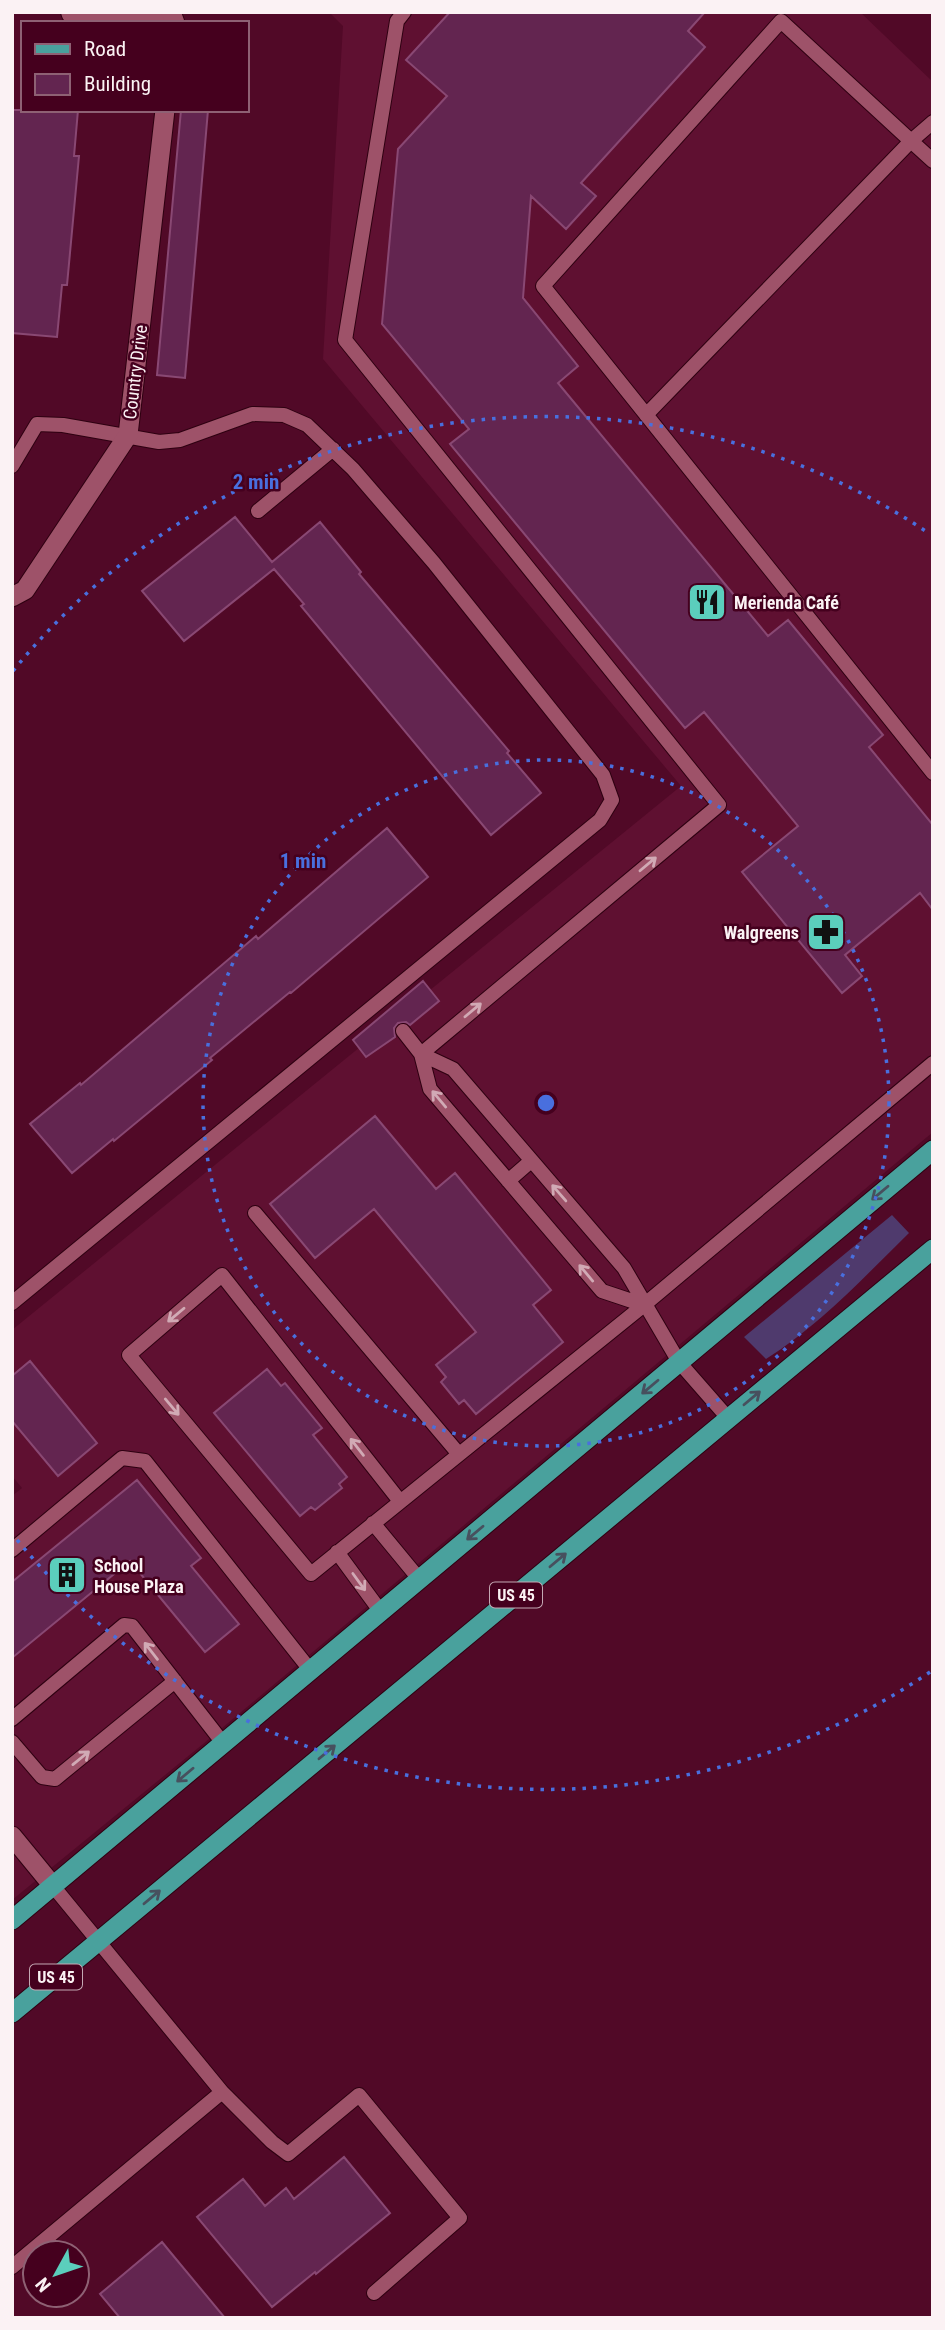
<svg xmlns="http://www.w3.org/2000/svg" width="945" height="2330" viewBox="0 0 945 2330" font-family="'Roboto Condensed',sans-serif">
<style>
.built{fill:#5f1031}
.green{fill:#4f3a6d}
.building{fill:#632550;stroke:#894873;stroke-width:2}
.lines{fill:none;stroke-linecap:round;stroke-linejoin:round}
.service-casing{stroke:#2e0011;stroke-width:16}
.minor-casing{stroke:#2e0011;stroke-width:21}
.primary-casing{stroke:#2e0011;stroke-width:21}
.service{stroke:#9e5269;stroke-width:14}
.minor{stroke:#9e5269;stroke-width:19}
.primary{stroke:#49a19d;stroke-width:19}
.oneway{stroke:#d1aab5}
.oneway2{stroke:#47505e}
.ring{fill:none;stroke:#496fde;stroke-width:3.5;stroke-dasharray:3.5 7}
.labels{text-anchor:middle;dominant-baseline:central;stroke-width:5;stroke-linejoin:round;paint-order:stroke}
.shield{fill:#45001e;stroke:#c4a9b4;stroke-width:2}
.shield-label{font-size:16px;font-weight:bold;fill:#fbf2f4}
.street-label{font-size:18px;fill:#fbf2f4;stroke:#45001e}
.poi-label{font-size:18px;font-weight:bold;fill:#fbf2f4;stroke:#45001e;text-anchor:start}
.centre{fill:#496fde;stroke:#45001e;stroke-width:3.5}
.ring-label{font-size:21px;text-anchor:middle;font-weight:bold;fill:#496fde;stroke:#45001e;stroke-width:5;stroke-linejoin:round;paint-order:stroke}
</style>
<rect width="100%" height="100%" fill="#510927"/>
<path class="built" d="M329 12H860L933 82V1132L203 1744 12 1900V1496L22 1488 12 1476V1330L681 786 323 359 343 26Z"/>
<path class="green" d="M892 1215 909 1233C864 1277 820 1325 766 1359L744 1337Z"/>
<path class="building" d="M450 12H705L688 31 705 47 581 183 596 196 566 229 531 196 523 298 578 366 558 383 768 636 788 620 883 735 869 747 933 825V910L920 893 845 955 862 976 842 993 742 872 798 826 704 712 685 728 450 444 469 429 382 324 398 149 447 96 406 60Z
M12 110H78L74 156H79L67 285H62L57 337 12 333Z
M181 110H208L185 378 157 375Z
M235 517 272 562 320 522 361 572 359 574 509 751 507 753 541 793 491 835 301 606 304 604 274 569 184 641 142 591Z
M387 828 428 877 291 993 290 992 210 1058 212 1060 114 1141 113 1139 72 1173 30 1124 80 1083 81 1085 256 936 258 939Z
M423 981 439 1001 410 1025 406 1022 398 1023 394 1028 395 1037 366 1057 353 1040Z
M375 1116 436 1189 455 1173 551 1290 533 1305 563 1342 476 1414 464 1400 459 1404 441 1382 446 1377 436 1365 476 1332 374 1209 315 1258 270 1204Z
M30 1361 97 1443 58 1476 12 1421V1376Z
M267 1369 281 1386 285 1383 322 1428 313 1435 347 1477 339 1484 342 1488 315 1510 311 1507 300 1516 214 1413Z
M137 1480 201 1558 191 1566 239 1624 205 1652 130 1561 12 1658V1582Z
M344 2157 390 2213 316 2274 315 2272 272 2307 197 2217 243 2179 265 2206 286 2188 294 2199Z
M162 2242 171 2253 225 2318H120L100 2294Z"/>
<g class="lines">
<g class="service-casing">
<path id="service" d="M68 12 69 15 176 20
M404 12 397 21 345 340 719 805 421 1054
M933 122 911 141 781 21 543 286 933 773
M646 415 911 141 933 161
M12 466 37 424 63 425 159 442 180 440 252 414 284 415 307 425 353 469 434 563 603 775 612 800 600 820 12 1303
M258 511 333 449
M403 1031 421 1054 430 1089 602 1291 644 1305
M421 1054 453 1069 624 1268 679 1362 728 1418
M508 1181 531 1161
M255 1213 458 1453
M399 1500 222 1275 129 1355 311 1574 644 1305 933 1063
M373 1523 420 1580
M12 1550 122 1458 145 1461 311 1671
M337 1552 381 1612
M12 1719 124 1625 132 1626 223 1743
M12 1742 42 1777 55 1779 175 1681
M53 1886 222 2092 272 2142 288 2154 359 2095 460 2218 374 2293
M12 2267 222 2092"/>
</g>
<g class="minor-casing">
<path id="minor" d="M171 12 175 23
M12 597 25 590 128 435 165 110
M12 1836 53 1886"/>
</g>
<g class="primary-casing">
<path id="primary" d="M12 1920 933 1150
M12 2013 933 1249"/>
</g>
<use href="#service" class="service"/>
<use href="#minor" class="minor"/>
<use href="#primary" class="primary"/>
</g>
<defs><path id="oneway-shaft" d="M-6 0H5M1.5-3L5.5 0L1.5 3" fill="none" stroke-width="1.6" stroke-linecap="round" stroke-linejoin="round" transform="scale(1.75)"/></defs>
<g class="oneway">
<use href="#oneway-shaft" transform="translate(648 864) rotate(-40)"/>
<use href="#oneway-shaft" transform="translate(473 1010) rotate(-40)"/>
<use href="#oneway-shaft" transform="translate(439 1099) rotate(-130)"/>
<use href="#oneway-shaft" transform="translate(559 1193) rotate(-131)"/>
<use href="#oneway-shaft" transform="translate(586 1273) rotate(-130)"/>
<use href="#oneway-shaft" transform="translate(176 1315) rotate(140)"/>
<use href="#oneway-shaft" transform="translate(172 1407) rotate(50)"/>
<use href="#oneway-shaft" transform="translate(357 1447) rotate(-128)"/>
<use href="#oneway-shaft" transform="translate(359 1582) rotate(54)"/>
<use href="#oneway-shaft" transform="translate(151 1651) rotate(-128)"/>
<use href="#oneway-shaft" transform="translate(81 1758) rotate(-39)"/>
</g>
<g class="oneway2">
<use href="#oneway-shaft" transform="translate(880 1193) rotate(140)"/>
<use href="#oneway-shaft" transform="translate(650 1387) rotate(140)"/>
<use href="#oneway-shaft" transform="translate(752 1398) rotate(-40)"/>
<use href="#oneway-shaft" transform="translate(475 1533) rotate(140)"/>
<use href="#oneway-shaft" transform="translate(558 1560) rotate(-40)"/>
<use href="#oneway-shaft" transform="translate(327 1752) rotate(-40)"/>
<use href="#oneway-shaft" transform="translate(185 1775) rotate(140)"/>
<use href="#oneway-shaft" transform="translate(152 1897) rotate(-40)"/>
</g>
<g class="ring">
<circle cx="546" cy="1103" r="343"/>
<path d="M930 1672A686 686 0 0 1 13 1535M13 671A686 686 0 0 1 930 534"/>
</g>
<defs>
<g id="restaurant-square" transform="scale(2.0125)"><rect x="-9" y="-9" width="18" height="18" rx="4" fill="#5bcebc" stroke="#45001e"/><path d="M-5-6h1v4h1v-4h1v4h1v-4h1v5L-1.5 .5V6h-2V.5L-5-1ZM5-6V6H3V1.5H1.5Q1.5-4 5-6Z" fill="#111"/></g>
<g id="pharmacy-square" transform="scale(2.0125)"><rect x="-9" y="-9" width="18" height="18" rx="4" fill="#5bcebc" stroke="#45001e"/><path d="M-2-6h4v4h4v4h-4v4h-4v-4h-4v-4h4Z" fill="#111"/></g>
<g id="building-square" transform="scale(2.0125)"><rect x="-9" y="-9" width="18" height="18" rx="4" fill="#5bcebc" stroke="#45001e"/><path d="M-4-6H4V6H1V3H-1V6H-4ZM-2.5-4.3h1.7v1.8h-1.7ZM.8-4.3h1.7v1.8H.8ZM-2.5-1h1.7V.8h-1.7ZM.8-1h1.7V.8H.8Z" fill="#111"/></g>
</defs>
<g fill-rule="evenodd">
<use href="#restaurant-square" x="707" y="602"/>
<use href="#pharmacy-square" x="826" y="932"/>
<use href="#building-square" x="67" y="1575"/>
</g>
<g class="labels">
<g class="shield">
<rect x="490" y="1582.5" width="52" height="25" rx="5"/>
<rect x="30" y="1964.5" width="52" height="25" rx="5"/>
</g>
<g class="shield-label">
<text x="516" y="1595">US 45</text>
<text x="56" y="1977">US 45</text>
</g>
<g class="street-label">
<text transform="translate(135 372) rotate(-83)">Country Drive</text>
</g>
<g class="poi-label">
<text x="734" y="602">Merienda Café</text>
<text x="799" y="932" text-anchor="end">Walgreens</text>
<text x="94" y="1565">School<tspan x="94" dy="21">House Plaza</tspan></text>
</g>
</g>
<circle cx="546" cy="1103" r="10" class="centre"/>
<g class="ring-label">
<text x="256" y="489">2 min</text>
<text x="303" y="868">1 min</text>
</g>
<rect width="945" height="2330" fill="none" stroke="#fbf2f4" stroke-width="28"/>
<rect x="21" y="21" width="228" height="91" fill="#45001e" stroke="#8e6174" stroke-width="2"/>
<rect x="35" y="44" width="35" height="10" fill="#49a19d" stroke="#8e6174" stroke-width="2"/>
<text x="84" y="56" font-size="21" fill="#fbf2f4">Road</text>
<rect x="35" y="74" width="35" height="21" fill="#632550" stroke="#8e6174" stroke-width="2"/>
<text x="84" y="91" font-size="21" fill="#fbf2f4">Building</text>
<g transform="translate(56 2274) rotate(230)"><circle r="33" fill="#45001e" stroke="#8e6174" stroke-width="2"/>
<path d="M0-5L12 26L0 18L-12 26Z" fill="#5bcebc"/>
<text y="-10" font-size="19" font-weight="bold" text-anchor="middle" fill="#fbf2f4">N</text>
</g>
</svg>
